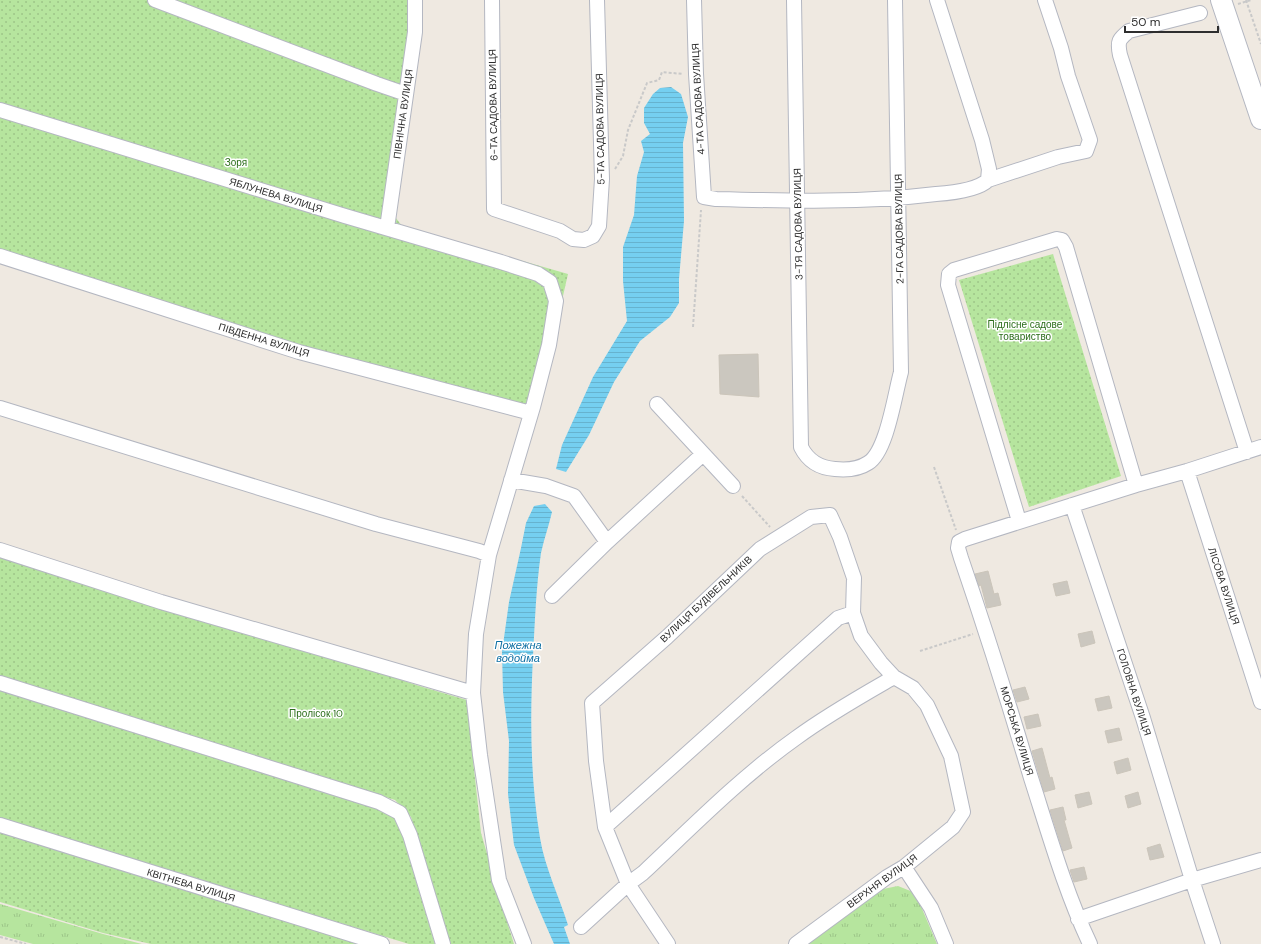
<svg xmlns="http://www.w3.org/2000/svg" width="1261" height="944" viewBox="0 0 1261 944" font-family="'DM Sans',sans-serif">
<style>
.grass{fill:url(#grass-tufts)}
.garden{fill:url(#garden-dots)}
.water{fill:url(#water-rules)}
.building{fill:#cbc7bf;stroke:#cbc5ba}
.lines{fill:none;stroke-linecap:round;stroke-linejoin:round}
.street-casing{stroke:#b4b7c1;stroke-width:16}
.secondary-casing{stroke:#b4b7c1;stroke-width:22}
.path{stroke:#c9c9c9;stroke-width:2;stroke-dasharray:3 2;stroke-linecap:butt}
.street{stroke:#fff;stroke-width:14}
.secondary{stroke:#fff;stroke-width:20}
.labels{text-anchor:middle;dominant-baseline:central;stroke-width:3;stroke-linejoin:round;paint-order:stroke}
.street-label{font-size:10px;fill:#2e2e2e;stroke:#fff}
.park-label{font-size:10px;fill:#2c6e1b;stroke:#fff}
.water-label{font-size:11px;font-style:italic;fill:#0d6fa3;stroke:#fff}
</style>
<defs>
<pattern id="grass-tufts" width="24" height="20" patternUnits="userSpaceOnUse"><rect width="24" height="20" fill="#b6e59e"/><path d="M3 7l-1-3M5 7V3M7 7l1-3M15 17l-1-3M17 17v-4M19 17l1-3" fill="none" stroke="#9dc588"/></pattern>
<pattern id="garden-dots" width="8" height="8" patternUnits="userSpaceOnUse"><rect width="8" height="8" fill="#b6e59e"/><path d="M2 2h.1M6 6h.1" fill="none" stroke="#9dc588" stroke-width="1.8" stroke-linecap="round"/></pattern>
<pattern id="water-rules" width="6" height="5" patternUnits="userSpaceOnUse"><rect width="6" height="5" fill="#75cff0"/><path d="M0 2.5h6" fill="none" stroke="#66b2ce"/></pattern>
</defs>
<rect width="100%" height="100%" fill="#efe9e1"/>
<path class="grass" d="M898 886 913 892 920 904 937 944H805L883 889Z
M0 904 103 934 142 944H33L0 935Z"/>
<path class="garden" d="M0 0H423L393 214 402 226 568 274 535 418 0 260Z
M1053 254 1121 476 1029 507 959 280Z
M0 553 338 658 416 685 470 701 473 760 481 833 504 912 514 944H449L411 817 395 800 0 676Z
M0 689 355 799 391 814 399 822 407 842 416 881 435 944H409L0 819Z
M0 830 368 944H151L103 933 0 902Z"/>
<path class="water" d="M671 87 681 94 688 117 683 143 684 221 679 279V303L670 317 640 341 614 382 589 435 566 472 556 469 562 445 593 377 627 321 623 281V247L634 215 637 176 644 152 641 141 650 134 644 123V108L653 94 660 88Z
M545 504 552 512C549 525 544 539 541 553 536 587 535 622 533 656 530 717 530 778 540 838 545 868 559 896 568 925L564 927 570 944H554L534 898 514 845 508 794 509 741 503 692 502 652 509 602 521 548 526 523 534 506Z"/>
<path class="building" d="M758 354 759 397 720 394 719 355Z
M988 571 994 594 998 593 1001 605 987 608 981 585 979 586 975 574Z
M1067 581 1070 593 1056 596 1053 584Z
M1092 631 1095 643 1081 647 1078 634Z
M1025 687 1029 699 1017 702 1013 690Z
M1109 696 1112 708 1098 711 1095 699Z
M1038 714 1041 726 1027 729 1024 717Z
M1119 728 1122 740 1108 743 1105 731Z
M1042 748 1050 778 1052 777 1055 789 1044 792 1032 751Z
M1128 758 1131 770 1117 774 1114 762Z
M1089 792 1092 804 1078 808 1075 795Z
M1138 792 1141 804 1128 808 1125 796Z
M1063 807 1066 820H1064L1072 848 1063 851 1050 810Z
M1160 844 1164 857 1150 860 1147 848Z
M1084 867 1087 879 1074 882 1070 870Z"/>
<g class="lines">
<g class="street-casing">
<path id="street" d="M155 0 377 84 406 94
M492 0 494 209 560 231 573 239 584 240 593 236 599 226 602 179 597 0
M694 0 696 74 704 197 716 199C790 201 863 203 936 194 950 193 978 190 988 180L989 169 982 140 937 0
M794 0 801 447C808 461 819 468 835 469 845 470 859 469 868 463 887 452 895 393 901 372L895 0
M1200 13 1129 31C1119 39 1117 41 1120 55L1247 452
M0 110 345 216 501 262 538 274 550 282 556 301 549 345 533 407 489 555 476 634 473 693 480 755 499 880 524 944
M988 180 1058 157 1086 151 1090 140 1068 76 1061 48 1045 0
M387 228 415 32V0
M0 256 299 352 531 413
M657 404 733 486
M0 408 376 524 479 551 489 555
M1187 471 1261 702
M511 480 546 486 574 496 607 542
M1072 505 1143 718 1192 880 1213 944
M1019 521 948 285 949 274 954 270 1057 239 1062 240 1066 247 1136 485
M0 550 161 602 473 693
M552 596 607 542 703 454
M0 683 379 802 400 813 410 835 443 944
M0 825 382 944
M605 827 838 618 853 613
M904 867 931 908 946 944
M1078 919 1192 880 1261 860
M581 927 628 884 643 873C693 826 741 777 796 738 827 715 861 696 894 677
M668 944 628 884 605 827 596 761 592 703 667 637 760 549 811 517 830 515 840 537 854 578 853 613 861 636 881 663 894 677 913 688 927 705 951 756 963 812 953 827 904 867 887 877 796 944
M1090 944C1065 891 1049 834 1031 778 1009 704 986 631 961 558L958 548 959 542 965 539 1136 485 1187 471 1261 447"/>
</g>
<g class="secondary-casing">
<path id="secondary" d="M1221 0 1261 119"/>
</g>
<path class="path" d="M1246 0 1261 44
M1238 4 1251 0
M615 169 623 156 628 130 647 83 659 80 662 72 683 74
M693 327 701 210
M934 467 956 530
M742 496 770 527
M920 651 973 634
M0 937 26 944"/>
<use href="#street" class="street"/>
<use href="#secondary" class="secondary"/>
</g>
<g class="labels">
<g class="street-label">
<text transform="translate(698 99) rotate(-93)">4-ТА САДОВА ВУЛИЦЯ</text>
<text transform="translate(493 105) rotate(-91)">6-ТА САДОВА ВУЛИЦЯ</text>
<text transform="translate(403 114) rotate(-82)">ПІВНІЧНА ВУЛИЦЯ</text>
<text transform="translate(600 129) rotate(-91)">5-ТА САДОВА ВУЛИЦЯ</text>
<text transform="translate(276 195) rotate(17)">ЯБЛУНЕВА ВУЛИЦЯ</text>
<text transform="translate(798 224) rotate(-91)">3-ТЯ САДОВА ВУЛИЦЯ</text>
<text transform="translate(899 229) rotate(-91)">2-ГА САДОВА ВУЛИЦЯ</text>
<text transform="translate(264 340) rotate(17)">ПІВДЕННА ВУЛИЦЯ</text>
<text transform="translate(1224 586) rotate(72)">ЛІСОВА ВУЛИЦЯ</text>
<text transform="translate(706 599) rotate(-43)">ВУЛИЦЯ БУДІВЕЛЬНИКІВ</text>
<text transform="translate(1134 692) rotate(72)">ГОЛОВНА ВУЛИЦЯ</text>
<text transform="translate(1017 731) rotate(73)">МОРСЬКА ВУЛИЦЯ</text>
<text transform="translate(882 881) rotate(-36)">ВЕРХНЯ ВУЛИЦЯ</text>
<text transform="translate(191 885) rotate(17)">КВІТНЕВА ВУЛИЦЯ</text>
</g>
<g class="park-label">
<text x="236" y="162">Зоря</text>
<text x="1025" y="324">Підлісне садове<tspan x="1025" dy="12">товариство</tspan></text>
<text x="316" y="713">Пролісок 10</text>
</g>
<g class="water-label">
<text x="518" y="645">Пожежна<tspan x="518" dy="13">водойма</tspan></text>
</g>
</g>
<path d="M1125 26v6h93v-6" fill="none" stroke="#2e2e2e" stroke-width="2"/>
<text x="1131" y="26" font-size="12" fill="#2e2e2e" stroke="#ffffff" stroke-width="3" paint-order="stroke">50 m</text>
</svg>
